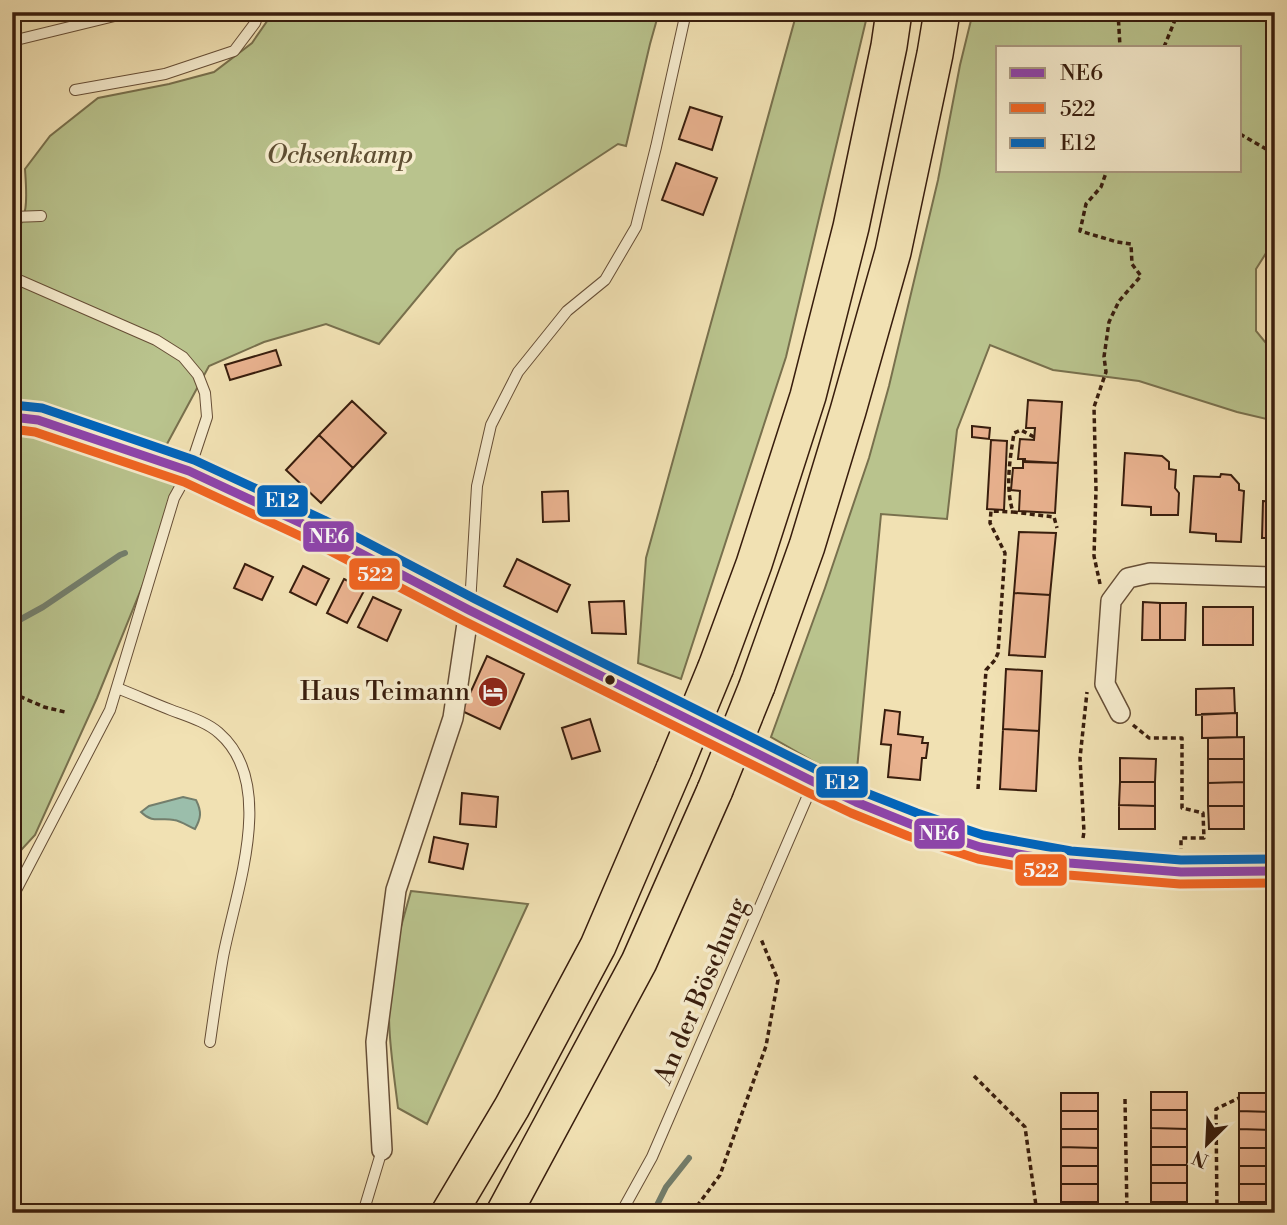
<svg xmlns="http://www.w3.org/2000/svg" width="1287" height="1225" viewBox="0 0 1287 1225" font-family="'Libre Bodoni',serif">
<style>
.green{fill:#b9c38d;stroke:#78704d;stroke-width:2;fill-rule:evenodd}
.water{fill:#9bbeab;stroke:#737e6c;stroke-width:2}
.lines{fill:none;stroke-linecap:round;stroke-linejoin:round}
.stream{stroke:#737e6c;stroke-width:6}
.building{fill:#e9b28f;stroke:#381d0d;stroke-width:2}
.lane-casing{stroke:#664e36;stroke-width:12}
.street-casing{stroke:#664e36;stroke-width:22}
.primary-casing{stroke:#381d0d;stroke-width:34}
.highway-casing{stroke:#381d0d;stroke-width:38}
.path{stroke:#381d0d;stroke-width:3.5;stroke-dasharray:5 3.5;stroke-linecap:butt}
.lane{stroke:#f6ecce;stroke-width:10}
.street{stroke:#f6ecce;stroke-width:19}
.primary{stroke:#f1e1b3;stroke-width:32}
.highway{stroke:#f1e1b3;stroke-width:35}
.highway-bridge-casing{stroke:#381d0d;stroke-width:38;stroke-linecap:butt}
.highway-bridge{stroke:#f1e1b3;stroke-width:35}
.bus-1-casing{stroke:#f6ecce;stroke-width:14}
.bus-2-casing{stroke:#f6ecce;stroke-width:14}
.bus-3-casing{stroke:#f6ecce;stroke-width:14}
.bus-1{stroke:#8e44ad;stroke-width:9}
.bus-2{stroke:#f26522;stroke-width:9}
.bus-3{stroke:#0065bd;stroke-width:9}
.bus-dot{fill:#381d0d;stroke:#f6ecce;stroke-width:2.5}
.labels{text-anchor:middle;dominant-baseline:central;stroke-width:7;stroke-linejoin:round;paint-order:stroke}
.park-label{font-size:26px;font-style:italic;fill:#5f4f33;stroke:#f6ecce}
.poi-label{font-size:26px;fill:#381d0d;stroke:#f6ecce;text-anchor:end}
.street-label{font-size:26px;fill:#381d0d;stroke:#f6ecce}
.line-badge{stroke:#f6ecce;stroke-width:2.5}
.badge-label{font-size:19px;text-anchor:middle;font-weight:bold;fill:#fff}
</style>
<rect width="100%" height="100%" fill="#f1e1b3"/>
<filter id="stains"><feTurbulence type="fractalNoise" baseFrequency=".00286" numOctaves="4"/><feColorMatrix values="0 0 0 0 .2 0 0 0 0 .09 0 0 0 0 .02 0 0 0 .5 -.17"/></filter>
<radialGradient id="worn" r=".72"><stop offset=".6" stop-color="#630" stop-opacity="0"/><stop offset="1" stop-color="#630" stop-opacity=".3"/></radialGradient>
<path class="green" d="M269 12H659L650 44 626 146 618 144 457 250 379 344 326 324 264 342 209 366 167 444 189 471 97 698 35 835 12 860V242C29 214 27 200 25 169L50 136 98 98 169 84 214 72 252 43 272 14Z
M779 12H868L786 357 681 679 638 663 646 558 795 19Z
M973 12H1275V239L1256 269V331L1275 354V421L1237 412 1139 381 1053 370 990 345 957 430 947 519 881 514 856 780 818 764 771 737 825 588 869 458 889 386 938 180 960 65ZM1240 47V170H998V47Z
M411 891 528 904 427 1124 398 1108C393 1067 386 1023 390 982 393 951 403 920 411 891Z"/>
<path class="water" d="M183 797 196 800C202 812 201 818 195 829 188 826 181 821 174 820 160 817 153 824 141 812L149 806Z"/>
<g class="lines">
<path class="stream" d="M12 624 43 607 120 555 125 553
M653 1213 666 1187 689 1158"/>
</g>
<path class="building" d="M690 107 722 117 712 150 679 139Z
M676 163 717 178 703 215 662 200Z
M276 350 281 365 230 380 225 365Z
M1028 400 1062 402 1058 463 1025 462V459H1018L1020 439 1034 440 1035 428H1026Z
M352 401 386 433 353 468 319 435Z
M972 426 990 428 989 439 972 437Z
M319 435 353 468 321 503 286 470Z
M991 440 1007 441 1004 510 987 509Z
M1125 453 1162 456 1169 462V469L1176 470 1175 488 1179 493 1178 515H1151V507L1122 505Z
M1023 461 1058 463 1055 513 1019 511 1020 491 1011 490 1013 468H1023Z
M1221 474 1231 475 1239 484V490L1244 491 1241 542 1216 541V534L1190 532 1194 476 1220 477Z
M568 491 569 521 543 522 542 492Z
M1263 501 1275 502V538H1262Z
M1019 532 1056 533 1050 595 1014 593Z
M517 559 570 585 557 612 504 586Z
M245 564 273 577 262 600 234 588Z
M303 566 329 579 316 605 290 592Z
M344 579 365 589 347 623 327 613Z
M1014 593 1050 595 1045 657 1009 655Z
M373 597 401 610 387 641 358 627Z
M624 601 626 634 592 633 589 602Z
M1143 602 1160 603V640H1142Z
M1160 603H1186L1185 640H1160Z
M1203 607H1253V645H1203Z
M487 656 524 674 500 729 462 711Z
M1006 669 1042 671 1039 731 1003 729Z
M1234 688 1235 713 1196 715V689Z
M885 710 900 712 898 734 923 737 922 743H928L926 758H922L920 780 888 777 891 745 881 744Z
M1237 713V737L1202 738V714Z
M590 719 600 751 572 759 562 728Z
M1003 729 1039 731 1036 791 1000 789Z
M1244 737V759H1208V738Z
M1120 758 1156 759 1155 782H1120Z
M1208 759H1244V782L1208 783Z
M1120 782H1155V806L1119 805Z
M1244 782V806H1208V783Z
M462 793 498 797 496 827 460 824Z
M1119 805 1155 806V829H1119Z
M1208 806H1244V829H1209Z
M434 837 468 844 463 869 429 862Z
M1151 1092H1187V1110H1151Z
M1061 1093H1098V1111H1061Z
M1239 1093H1275V1112L1239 1111Z
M1151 1110H1187V1129L1151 1128Z
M1061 1111H1098V1129H1061Z
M1239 1111 1275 1112V1130L1239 1129Z
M1151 1128 1187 1129V1147H1151Z
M1061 1129H1098V1148L1061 1147Z
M1239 1129 1275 1130V1148H1239Z
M1061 1147 1098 1148V1166H1061Z
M1151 1147H1187V1165H1151Z
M1239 1148H1275V1166H1239Z
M1151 1165H1187V1183H1151Z
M1061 1166H1098V1184H1061Z
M1239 1166H1275V1184H1239Z
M1151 1183H1187V1202H1151Z
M1061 1184H1098V1202H1061Z
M1239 1184H1275V1202H1239Z
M1061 1202H1098V1213H1061Z
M1151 1202H1187V1213H1151Z
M1239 1202H1275V1213H1239Z"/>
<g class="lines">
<g class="lane-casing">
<path id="lane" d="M12 41 131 12
M75 90 165 74 234 51 255 23 259 12
M12 217 41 216
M12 277 156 340 183 357 198 375 205 393 207 417 189 471 174 498 110 710 12 898
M470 605 477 486 491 425 518 372 567 311 605 280 636 227 656 147 686 12
M117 688C135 695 153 703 171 710 187 716 207 722 219 733 278 784 235 893 223 957 218 985 214 1014 210 1042
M363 1213 382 1150
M621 1213 652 1157 812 786"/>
</g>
<g class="street-casing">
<path id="street" d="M1120 713 1105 684 1111 601 1128 578 1150 573 1275 577
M382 1150 376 1042 396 890 453 718 469 610"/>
</g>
<g class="primary-casing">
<path id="primary" d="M12 417 38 420 189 471 318 531 469 610 710 729 814 782 856 802 913 825 980 847 1069 863 1181 872 1275 871"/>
</g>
<g class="highway-casing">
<path id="highway" d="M716 667 754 564 808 396 851 227 889 46 894 12
M757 686 807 546 848 411 893 252 935 54 942 12
M449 1213 512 1107 598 946 674 769
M504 1213 639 962 715 790"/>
</g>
<path class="path" d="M1118 12 1120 47
M1164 47 1175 20 1176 12
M1240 134 1275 154
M1034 437 1021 430 1014 433C1010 459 1005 487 1013 512L1054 517 1057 528
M1100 584 1094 556 1096 490 1094 407 1106 372 1104 357 1109 322 1119 301 1141 276 1132 264 1131 244 1117 242 1080 231 1086 204 1101 187 1107 170
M12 693 44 707 65 712
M1133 725 1149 738H1182V808L1203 813 1204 838H1181V849
M978 789 986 670 995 660 998 653 1005 553 990 523 991 511 1013 512
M1083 838 1084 832 1080 758 1087 692
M974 1076 1025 1127 1037 1213
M1125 1099 1127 1213
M692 1213 720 1175 766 1046 778 980 761 939
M1217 1213 1216 1109 1239 1098"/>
<use href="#lane" class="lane"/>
<use href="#street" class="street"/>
<use href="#primary" class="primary"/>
<use href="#highway" class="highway"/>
<g class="highway-bridge-casing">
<path id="highway-bridge" d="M674 769 716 667
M715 790 757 686"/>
</g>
<use href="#highway-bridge" class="highway-bridge"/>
<g class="bus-1-casing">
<path id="bus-1" d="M12 417 38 420 189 471 318 531 469 610 814 782 856 802 913 825 980 847 1069 863 1181 872 1275 871"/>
</g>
<g class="bus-2-casing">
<path id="bus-2" d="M12 429 35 432 184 482 313 542 464 621 809 793 851 813 908 836 978 859 1068 875 1180 884 1275 883"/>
</g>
<g class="bus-3-casing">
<path id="bus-3" d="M13 405 42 408 194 460 324 520 475 599 819 771 861 791 917 813 983 835 1071 851 1181 860 1275 859"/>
</g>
<use href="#bus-1" class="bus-1"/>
<use href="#bus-2" class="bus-2"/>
<use href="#bus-3" class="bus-3"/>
</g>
<defs>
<g id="hotel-disc" transform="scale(1.575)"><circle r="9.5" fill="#8f2418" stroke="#f6ecce"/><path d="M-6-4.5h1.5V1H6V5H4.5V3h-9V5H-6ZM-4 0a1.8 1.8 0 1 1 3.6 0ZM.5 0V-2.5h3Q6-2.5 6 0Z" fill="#fff"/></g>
</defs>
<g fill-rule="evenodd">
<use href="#hotel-disc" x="493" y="692"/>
</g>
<circle class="bus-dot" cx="610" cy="680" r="6"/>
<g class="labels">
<g class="park-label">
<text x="340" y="155">Ochsenkamp</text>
</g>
<g class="poi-label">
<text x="470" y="692">Haus Teimann</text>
</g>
<g class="street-label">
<text transform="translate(701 991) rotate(-67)">An der Böschung</text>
</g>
</g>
<g class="line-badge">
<rect x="256" y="484" width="53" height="34" rx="7" fill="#0065bd"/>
<rect x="302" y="520" width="53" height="33" rx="7" fill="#8e44ad"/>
<rect x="348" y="557" width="53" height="34" rx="7" fill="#f26522"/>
<rect x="815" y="765" width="54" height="34" rx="7" fill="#0065bd"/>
<rect x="913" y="817" width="53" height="33" rx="7" fill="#8e44ad"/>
<rect x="1014" y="853" width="54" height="34" rx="7" fill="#f26522"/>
</g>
<g class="badge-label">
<text x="282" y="507">E12</text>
<text x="329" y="543">NE6</text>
<text x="375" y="581">522</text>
<text x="842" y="789">E12</text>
<text x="939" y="840">NE6</text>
<text x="1041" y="877">522</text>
</g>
<rect width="1287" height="1225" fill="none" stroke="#f1e1b3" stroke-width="42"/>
<rect x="14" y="14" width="1259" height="1197" fill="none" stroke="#381d0d" stroke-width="3.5"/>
<rect x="21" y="21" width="1245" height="1183" fill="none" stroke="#381d0d" stroke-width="2"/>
<rect x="996" y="46" width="245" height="126" fill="#f6ecce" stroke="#aa9981" stroke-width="2"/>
<rect x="1010" y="68" width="35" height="10" fill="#8e44ad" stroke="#aa9981" stroke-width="2"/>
<text x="1060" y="80" font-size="21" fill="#381d0d">NE6</text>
<rect x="1010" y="103" width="35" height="10" fill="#f26522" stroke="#aa9981" stroke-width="2"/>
<text x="1060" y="116" font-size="21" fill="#381d0d">522</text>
<rect x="1010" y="138" width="35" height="10" fill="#0065bd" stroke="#aa9981" stroke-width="2"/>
<text x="1060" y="150" font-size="21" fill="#381d0d">E12</text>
<g transform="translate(1207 1144) rotate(204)" stroke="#f6ecce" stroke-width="5" paint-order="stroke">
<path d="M0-5L12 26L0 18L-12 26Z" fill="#381d0d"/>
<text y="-10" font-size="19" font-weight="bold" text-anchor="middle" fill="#381d0d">N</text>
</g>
<rect width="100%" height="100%" filter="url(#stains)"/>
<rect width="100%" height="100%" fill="url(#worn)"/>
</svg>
